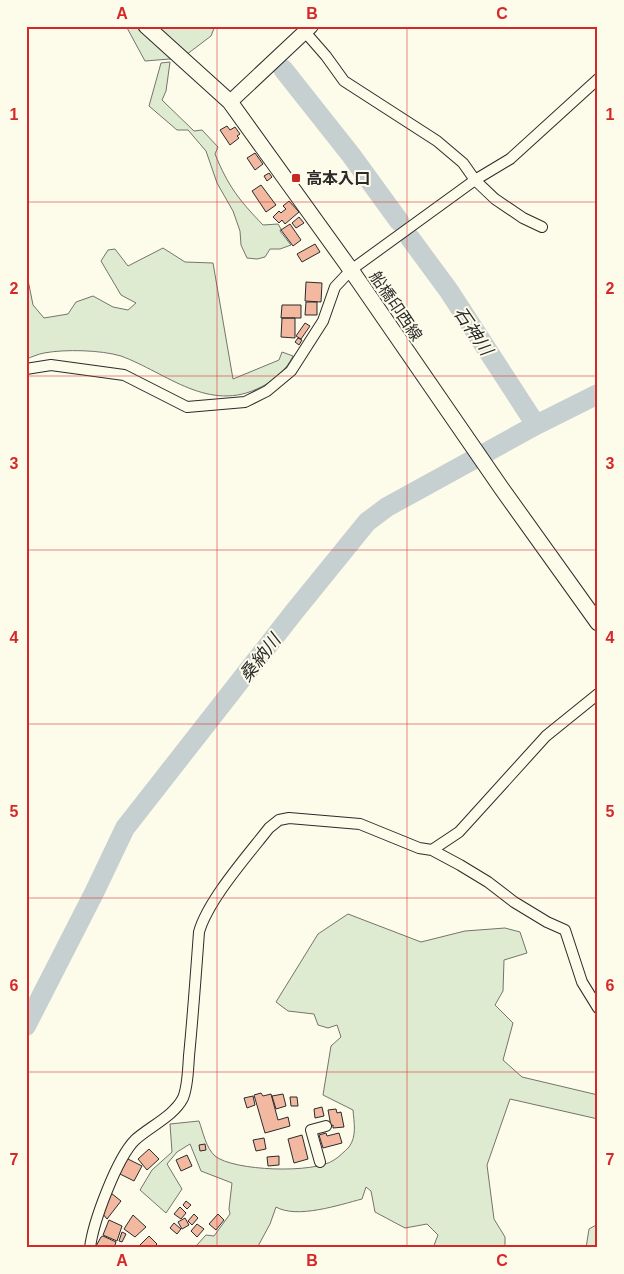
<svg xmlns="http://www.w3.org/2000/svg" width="624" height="1274" viewBox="0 0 624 1274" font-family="Helvetica,'Noto Sans JP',sans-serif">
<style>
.green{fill:#deebd1;stroke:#74746e}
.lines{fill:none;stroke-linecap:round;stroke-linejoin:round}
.river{stroke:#c7d0d0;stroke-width:20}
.building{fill:#f2b8a0;stroke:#2b2b2b}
.street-casing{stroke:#2b2b2b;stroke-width:12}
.secondary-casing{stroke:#2b2b2b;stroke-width:16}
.primary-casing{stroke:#2b2b2b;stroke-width:17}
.street{stroke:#fdfbea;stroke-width:10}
.secondary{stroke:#fdfbea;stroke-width:14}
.primary{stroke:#fdfbea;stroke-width:15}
.grid{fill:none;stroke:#d62828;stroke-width:1;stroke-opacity:0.55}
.poi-dot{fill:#c62828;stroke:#fdfbea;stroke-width:2}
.labels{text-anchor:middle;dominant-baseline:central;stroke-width:4;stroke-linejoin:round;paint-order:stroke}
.poi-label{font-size:16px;font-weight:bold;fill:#2b2b2b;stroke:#fdfbea;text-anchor:start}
.street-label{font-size:16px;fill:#2b2b2b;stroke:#fdfbea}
.water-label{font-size:18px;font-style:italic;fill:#2b2b2b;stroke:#fdfbea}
.neatline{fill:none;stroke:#d62828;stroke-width:2}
.grid-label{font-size:16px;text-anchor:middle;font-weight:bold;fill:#d62828}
</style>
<rect width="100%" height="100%" fill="#fdfbea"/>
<path class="green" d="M126 26H215L211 36 182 58 145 61Z
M170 62 166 91 162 100 194 131 202 130 218 147 215 154C228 186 239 200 263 225L278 224 281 229 280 231 291 245 280 249H270L265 257 257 259 247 258 241 245 240 231 233 211 217 183 206 151 188 130H177L149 106 161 63Z
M163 248 185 262 213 263 233 379 279 360 282 352 293 356C287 369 274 381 261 387 209 414 167 373 121 356 101 350 65 349 44 353 38 354 32 357 26 359V280H28L33 305 44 318 68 314 76 302 93 296 113 307 128 310 136 303 121 295 101 261 108 250 115 249 128 266Z
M348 914 421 942 465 931 505 928 520 932 527 953 504 960 503 991 495 1005 513 1023 503 1060 522 1077 598 1095V1119L510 1099 487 1165 494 1219 505 1237V1248H433L438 1235 427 1224 405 1228 375 1212 371 1191 366 1187 362 1199C339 1205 297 1219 276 1207L270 1224 257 1248H198L196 1246 206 1235 214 1236 230 1214 229 1209 232 1183 201 1171 190 1144 177 1152 167 1164 182 1189 166 1213 140 1190 152 1170 172 1152 170 1124 199 1121C203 1132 206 1148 215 1156 233 1171 314 1174 334 1160 339 1157 345 1151 349 1147 357 1136 354 1123 353 1110L323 1095 331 1046 341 1037 337 1025 328 1028 318 1025 314 1014 288 1011 276 1002 318 934Z
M598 1224V1248H586L589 1229Z"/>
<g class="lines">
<path class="river" d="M283 69 351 155 399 221
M410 238 449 291 536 425
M26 1026 94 893 125 828 294 612 367 522 387 507 536 425 598 394"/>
</g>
<path class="building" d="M227 126 230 130 235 127 240 134 237 136 239 138 230 145 220 130Z
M255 153 263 164 255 170 247 158Z
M269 173 272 177 267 181 264 176Z
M261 185 276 205 266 212 252 191Z
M289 201 299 212 285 224 282 220 279 223 273 217 279 211 281 213 282 212 286 209 283 206Z
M299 217 304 223 296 228 292 223Z
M290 224 301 240 293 246 281 230Z
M315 244 320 252 302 262 297 254Z
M306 282 322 283 321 302 305 301Z
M306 302H317V315H305Z
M282 305H301V318H281Z
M282 318H295V338L281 337Z
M305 323 310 326 301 339 296 336Z
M298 338 302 340 299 345 295 342Z
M261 1093 263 1096 271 1094 278 1120 288 1117 290 1126 265 1133 254 1095Z
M283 1094 286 1106 276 1109 272 1096Z
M253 1096 255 1105 247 1108 244 1098Z
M290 1097H297L298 1106H291Z
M322 1107 324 1116 315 1118 314 1109Z
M336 1109 337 1113 341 1112 344 1127 333 1128V1125L331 1126 328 1110Z
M326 1133 327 1136 339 1133 342 1143 323 1148 319 1135Z
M302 1135 308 1159 294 1163 288 1139Z
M264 1138 266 1149 256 1151 253 1140Z
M205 1144 206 1150 200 1151 199 1145Z
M149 1149 159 1159 147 1170 138 1159Z
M187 1155 192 1166 181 1171 176 1160Z
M279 1156V1165L268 1166 267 1157Z
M126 1158 142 1166 134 1181 118 1173Z
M111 1193 121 1201 107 1219 102 1213Z
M186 1201 191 1205 187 1209 183 1205Z
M180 1207 186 1213 181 1219 174 1214Z
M194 1214 198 1218 192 1225 188 1221Z
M218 1214 224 1220 216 1230 209 1224Z
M133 1215 146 1227 135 1237 124 1229Z
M185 1218 189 1225 182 1229 178 1222Z
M109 1220 122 1226 117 1241 103 1235Z
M174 1223 181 1229 177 1234 170 1228Z
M197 1224 204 1229 197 1237 191 1231Z
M122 1232 126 1234 122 1242 119 1241Z
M103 1236 116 1242 114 1248H95L101 1237Z
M149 1236 157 1244 155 1246 157 1248H137Z"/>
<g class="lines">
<g class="street-casing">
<path id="street" d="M305 32 326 56 344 81 437 141 463 163 475 180 495 199 523 218 542 227
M26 369 51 365 124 375 187 407 245 402 267 391 291 371 323 321 335 287 351 270 475 180 510 159 598 79
M432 850 460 865 488 882 514 902 547 922 565 930 582 982 598 1008
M320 1162 311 1130 326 1126
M90 1248C93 1222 117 1158 135 1140 149 1127 174 1116 183 1098 188 1086 188 1069 189 1056 193 1015 196 973 199 932 208 900 248 855 269 828L279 820 289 818 360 824 419 848 432 850 459 832 546 736 598 694"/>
</g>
<g class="secondary-casing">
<path id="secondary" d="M230 102 311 26"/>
</g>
<g class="primary-casing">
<path id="primary" d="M146 26 230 102 351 270 502 489 598 623"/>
</g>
<use href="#street" class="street"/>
<use href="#secondary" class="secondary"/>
<use href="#primary" class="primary"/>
</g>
<path class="grid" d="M217 26V1248M407 26V1248M26 202H598M26 376H598M26 550H598M26 724H598M26 898H598M26 1072H598"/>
<rect class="poi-dot" x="291" y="173" width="10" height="10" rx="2.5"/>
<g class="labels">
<g class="poi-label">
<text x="306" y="178">高本入口</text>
</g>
<g class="street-label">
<text transform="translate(396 306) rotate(56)">船橋印西線</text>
</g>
<g class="water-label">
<text transform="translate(473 331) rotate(56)">石神川</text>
<text transform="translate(260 658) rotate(-52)">桑納川</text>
</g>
</g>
<rect width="624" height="1274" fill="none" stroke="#fdfbea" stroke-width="55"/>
<rect x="28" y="28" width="568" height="1218" class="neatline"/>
<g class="grid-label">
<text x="122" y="19">A</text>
<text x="312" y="19">B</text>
<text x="502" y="19">C</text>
<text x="14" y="120">1</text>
<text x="610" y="120">1</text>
<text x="14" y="294">2</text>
<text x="610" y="294">2</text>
<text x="14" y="469">3</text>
<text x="610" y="469">3</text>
<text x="14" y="643">4</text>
<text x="610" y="643">4</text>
<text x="14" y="817">5</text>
<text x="610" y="817">5</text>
<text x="14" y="991">6</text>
<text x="610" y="991">6</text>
<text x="14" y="1165">7</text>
<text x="610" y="1165">7</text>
<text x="122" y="1266">A</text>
<text x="312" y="1266">B</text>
<text x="502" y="1266">C</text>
</g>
</svg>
